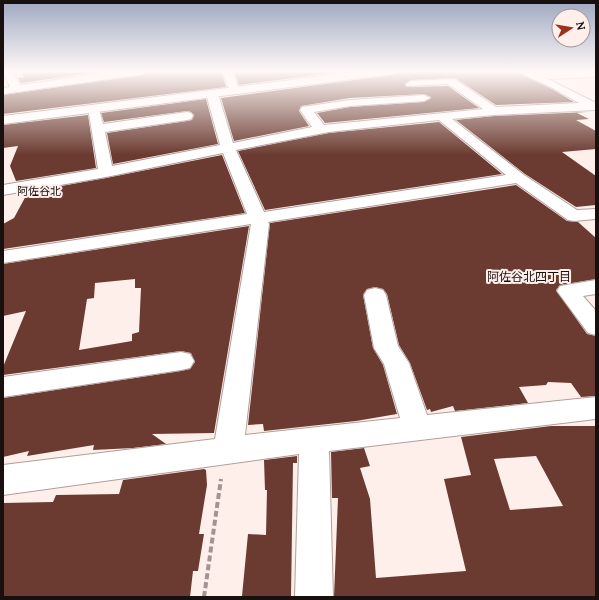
<svg xmlns="http://www.w3.org/2000/svg" width="599" height="600" viewBox="0 0 599 600" font-family="Lora,'Noto Sans JP',serif">
<style>
.building{fill:#6b3b31;fill-rule:evenodd}
.lines{fill:none;stroke-linecap:round;stroke-linejoin:round}
.minor-casing{stroke:#b09e9a;stroke-width:2}
.major-casing{stroke:#b09e9a;stroke-width:2}
.path{stroke:#a19492;stroke-width:4;stroke-dasharray:6 3;stroke-linecap:butt}
.minor{fill:#fff;fill-rule:evenodd}
.major{fill:#fff;fill-rule:evenodd}
.labels{text-anchor:middle;dominant-baseline:central;stroke-width:4;stroke-linejoin:round;paint-order:stroke}
.far-quarter-label{font-size:11px;fill:#17100f;stroke:#ffefeb}
.neighbourhood-label{font-size:12px;fill:#17100f;stroke:#ffefeb}
</style>
<rect width="100%" height="100%" fill="#ffefeb"/>
<path class="building" d="M21 71H105L21 83 18 78 24 77Z
M149 71H221L226 87 3 114V95L143 75Z
M234 71H349L239 85Z
M398 71H515L552 89 574 102 496 105 455 78 411 80 405 84 406 87 448 86 479 108 325 123 317 113 350 107 424 102 431 97 424 94 350 98 301 106 299 111 309 126 234 141 221 98 392 75Z
M206 99 218 144 113 164 107 133 187 121 192 120 194 115 191 112 187 111 104 122 101 113Z
M587 112 577 113 589 119 576 120 596 131V149L562 152 596 176V205L576 207 525 174 456 120 494 116Z
M88 115 96 168 16 181 10 166 18 146 3 148V125Z
M439 122 502 174 265 210 238 151 329 133Z
M222 155 245 213 3 249V224L14 218 28 192 106 178Z
M516 185 567 221 578 222 596 238V279L560 285 556 290 587 334 596 336V396L581 397 571 383 548 382 546 385 519 387 528 403 455 411 453 406 431 412 430 409 427 410 410 363 399 345 387 294 383 289 375 287 367 289 363 295 373 348 383 365 397 414 356 421 264 431 263 424 248 425 270 223Z
M249 226 214 433 152 434 166 444 133 448 93 450 94 445 27 456 29 451 3 457V398L181 371 190 369 195 362 191 353 181 351 3 375V367L26 311 3 316V264ZM135 279V288H141L139 332 132 334V341L79 350 87 299 94 298 95 283Z
M551 426H596V597H334L338 498H332L331 452 364 448 370 466 360 468 370 499 376 578 466 571 444 479 471 475 461 437ZM536 456 563 506 510 510 494 459Z
M297 456V463H293L291 597 242 596 248 534 266 535 267 490H265L264 460Z
M204 469 206 470 207 485 199 534H204L198 571H193L190 597H3V503L53 502 56 495 119 494 123 480Z"/>
<g class="lines">
<g class="minor-casing">
<path id="minor" d="M3 71H12L20 85 119 71H148L143 74 3 94V88L10 87Z
M222 71H232L239 90 238 92H230Z
M516 71H530L536 74 596 71V77L548 79 596 103V110L494 115 452 119 524 175 577 210 596 209V219L574 221 568 220 516 183 268 222 269 224 245 435 400 418 384 364 374 348 364 295 367 290 375 288 383 290 386 295 398 346 409 363 427 415 596 397V419L329 451 333 597H295L299 454 3 495V465L215 439 251 224 3 263V251L247 214 223 153 106 177 3 195V185L98 169 88 108 90 106H98L103 124 187 112 191 113 193 116 191 119 187 120 105 132 112 166 220 145 207 97 205 93 210 90 214 91 219 97 233 143 312 127 300 110 302 107 350 100 424 95 430 98 424 101 350 106 314 112 324 125 483 109 448 84 407 86 406 84 411 81 454 79 496 107 579 103 553 88ZM439 120 506 175 264 212 236 150 329 132Z
M596 280V294L583 296 596 311V335L588 333 557 291 560 286Z
M181 352 190 354 194 361 190 368 181 370 3 397V377Z"/>
</g>
<g class="major-casing">
<path id="major" d="M364 71H397L392 74 3 124V116Z"/>
</g>
<path class="path" d="M204 597 221 479"/>
<use href="#minor" class="minor"/>
<use href="#major" class="major"/>
</g>
<linearGradient id="sky" x2="0" y2="1"><stop stop-color="#9ea8c2"/><stop offset="0.46" stop-color="#fff8f6"/><stop offset="1" stop-color="#fff8f6" stop-opacity="0"/></linearGradient>
<rect width="599" height="155" fill="url(#sky)"/>
<g class="labels">
<g class="far-quarter-label">
<text x="39" y="191">阿佐谷北</text>
</g>
<g class="neighbourhood-label">
<text x="529" y="276">阿佐谷北四丁目</text>
</g>
</g>
<rect width="599" height="600" fill="none" stroke="#17100f" stroke-width="8"/>
<g transform="translate(571 28) rotate(78)"><circle r="19" fill="#ffefeb" stroke="#a29693"/>
<path d="M0-3L7 15L0 10L-7 15Z" fill="#9a311d"/>
<text y="-6" font-size="11" font-weight="bold" text-anchor="middle" fill="#17100f">N</text>
</g>
</svg>
